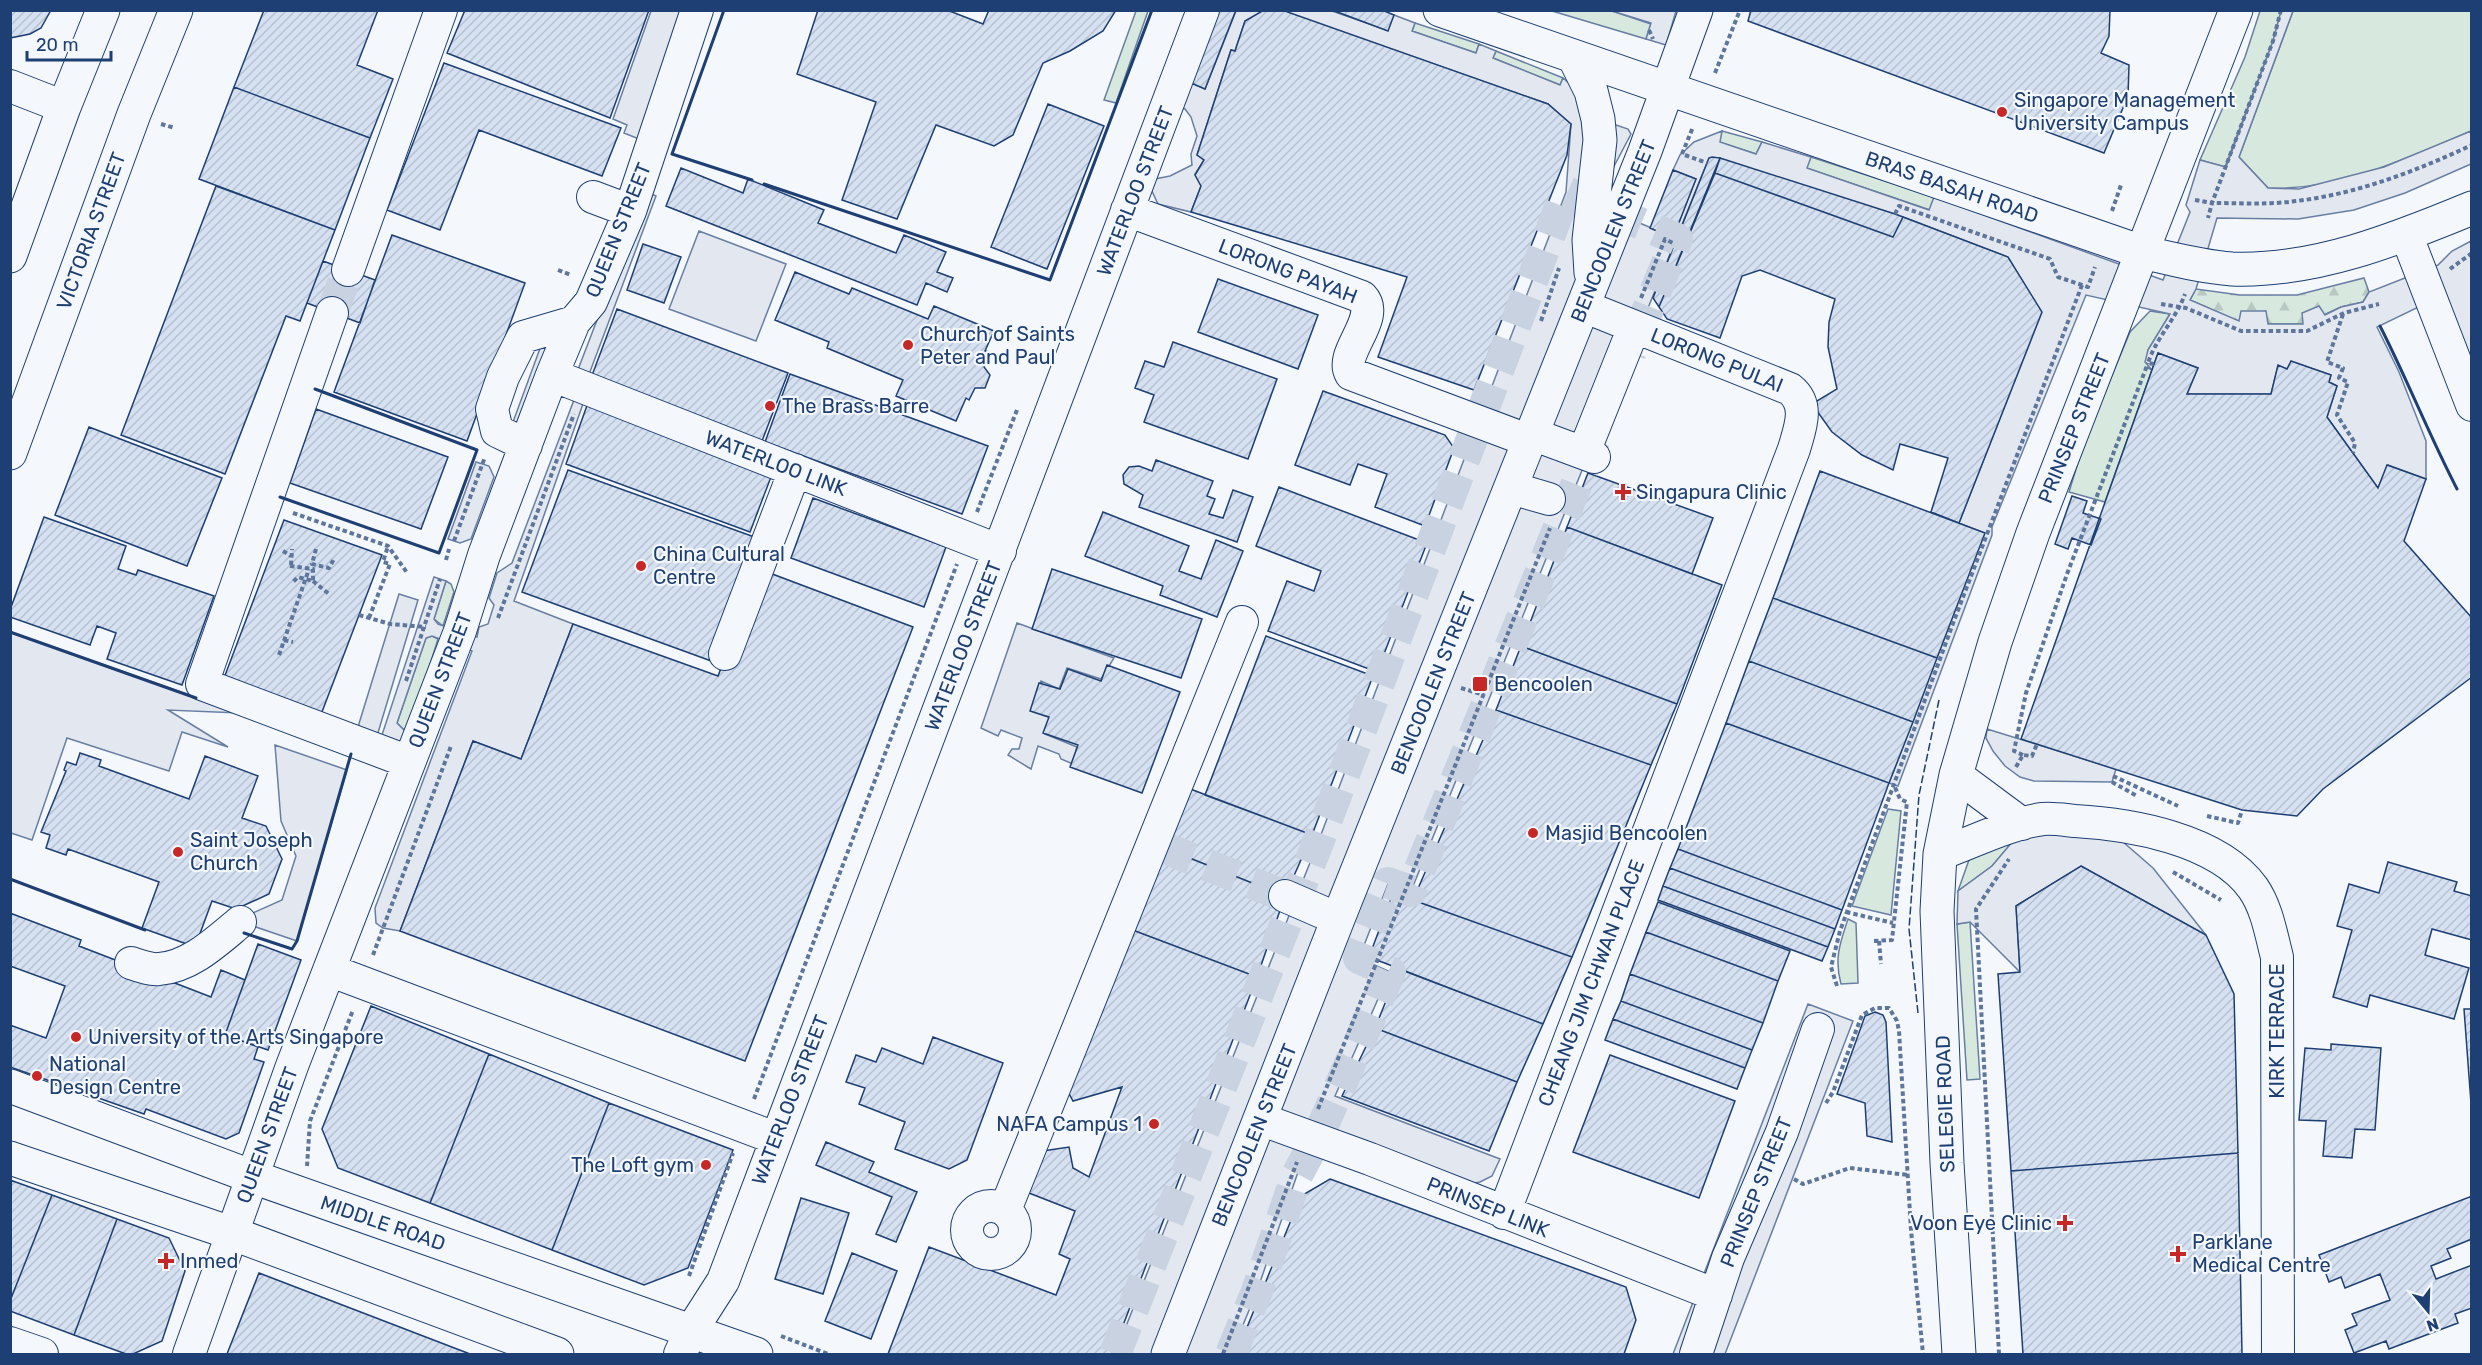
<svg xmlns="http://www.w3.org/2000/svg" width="2482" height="1365" viewBox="0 0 2482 1365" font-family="Rubik,sans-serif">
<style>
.grass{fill:#d7e8df;stroke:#687fa3;stroke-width:1.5}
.forest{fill:url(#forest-firs);stroke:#687fa3;stroke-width:1.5}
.parking{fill:#e3e8f0;stroke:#687fa3;stroke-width:1.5}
.building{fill:url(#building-hatch);stroke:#1d3f73;stroke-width:1.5}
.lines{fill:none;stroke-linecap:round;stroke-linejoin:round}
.minor-tunnel{stroke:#c9d2e0;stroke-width:32;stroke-dasharray:32 16;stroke-linecap:butt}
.minor-casing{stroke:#1d3f73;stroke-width:34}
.major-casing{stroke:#1d3f73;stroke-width:35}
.path{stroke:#5e769c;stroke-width:4;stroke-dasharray:4.5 3;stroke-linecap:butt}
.minor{stroke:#f4f7fb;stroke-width:32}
.major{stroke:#f4f7fb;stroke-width:33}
.fence{stroke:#1d3f73;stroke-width:1.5;stroke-dasharray:8 3;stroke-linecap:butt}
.wall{stroke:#1d3f73;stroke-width:3}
.poi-dot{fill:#c62828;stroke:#f4f7fb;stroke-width:2}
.labels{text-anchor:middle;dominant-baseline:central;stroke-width:4.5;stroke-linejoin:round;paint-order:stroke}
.poi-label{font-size:20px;fill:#1d3f73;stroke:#f4f7fb;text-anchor:start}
.street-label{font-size:20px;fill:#1d3f73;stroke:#f4f7fb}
</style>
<defs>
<pattern id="forest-firs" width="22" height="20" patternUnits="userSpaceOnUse" patternTransform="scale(1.5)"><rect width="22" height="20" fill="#d7e8df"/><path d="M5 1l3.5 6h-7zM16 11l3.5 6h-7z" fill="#b8c8c3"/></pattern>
<pattern id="building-hatch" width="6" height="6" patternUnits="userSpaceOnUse" patternTransform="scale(1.5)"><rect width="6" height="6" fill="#d5e0f0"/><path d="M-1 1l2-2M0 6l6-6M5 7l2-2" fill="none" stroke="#b6c1d1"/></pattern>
</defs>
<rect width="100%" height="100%" fill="#f4f7fb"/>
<path class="grass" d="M1136 11H1148L1116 103 1104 100Z
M1552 11H1612L1651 24 1646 39Z
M2260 11H2281L2273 41 2225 167 2200 160 2245 57Z
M2293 11H2471V131C2407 158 2339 191 2268 188L2239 157Z
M1415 23 1479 44 1476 53 1412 31Z
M1496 51 1563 78 1560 85 1493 58Z
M1722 131 1762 142 1756 154 1719 142Z
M1811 157 1934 197 1930 210 1806 168Z
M2150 311 2170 314 2148 350V368L2152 370 2105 502 2069 492 2084 443 2130 332Z
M446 581 451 584 454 592 443 626 434 619Z
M432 636 438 639 408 734 397 723 426 638Z
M1888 809 1901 811 1891 915 1852 906Z
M2014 840 1992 866 1958 891 1970 857Z
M1848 919 1856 923 1858 983 1841 984C1834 959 1840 943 1848 919Z
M1970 922 1980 1079 1967 1080 1957 924Z"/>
<path class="forest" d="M2364 278 2369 292 2363 302 2341 307 2304 324H2268L2265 311 2240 322 2190 300 2196 289 2240 295H2297Z"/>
<path class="parking" d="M651 11H681L639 139 624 133 627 125 613 119Z
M1236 11H1264L1245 21 1235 51 1231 50 1197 155 1204 160 1195 174 1201 186 1191 212 1158 204 1151 189 1155 179 1170 176 1192 165 1191 154 1197 136 1191 117 1185 109 1169 103 1189 82 1205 89Z
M1282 11H1332L1387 30 1394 15 1415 23 1412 31 1476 53 1479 44 1496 51 1493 58 1560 85 1563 78 1577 90 1584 103 1587 201 1673 237 1696 179 1673 170 1680 155 1694 142 1722 131 1720 142 1756 154 1762 142 1811 157 1807 168 1929 210 1934 197 2163 280 2190 212 2186 205 2200 160 2226 167 2273 41 2281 11H2293L2239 157 2268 188 2299 189 2384 167 2471 131V164L2405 193 2354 210 2298 219 2217 218 2196 289 2190 300 2239 321 2241 311H2266L2268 324H2303L2302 313 2319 306 2325 315 2341 307 2363 302 2369 292 2438 265 2452 251 2471 241V381L2439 297 2377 327 2399 372 2426 441V479L2388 465 2378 488 2327 417 2337 386 2329 382 2331 375 2292 362 2287 369 2278 366 2271 394H2187L2198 368 2158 353 2152 370 2145 362 2148 350 2170 314 2086 295 1992 527V535L1898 786 1889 783 1984 533 1959 523 2041 312 2008 257 1903 217 1893 237 1715 173 1720 158H1709L1411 891 1388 884 1359 958 1390 972 1335 1096 1500 1159 1492 1176 1480 1182 1465 1185 1320 1132 1297 1175 1257 1291 1231 1354H1115L1317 845 1566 192 1571 124 1548 104Z
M1612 11 1676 10V11L1666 45 1646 39 1651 23Z
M1613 124 1628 129 1631 134 1603 187Z
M651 194 656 196 588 377 580 372 579 367 617 268Z
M699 231 786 264 756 341 669 309Z
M551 340 521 425 513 422 542 343Z
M585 398 514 601 573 624 521 759 473 741 400 931 383 928 376 923 375 908 472 651 432 636 426 638 397 723 408 734 403 743 380 741 434 577 446 581 434 619 438 624 477 637 479 627 488 624 494 605 489 598 497 573 512 563 574 400Z
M476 462 489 466 494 477 471 539 460 543 448 539Z
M399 594 418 600 377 736 357 730Z
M1017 623 1114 658 1101 679 1067 668 1059 689 1041 681 1031 711 1051 718 1045 734 1077 747 1073 764 1061 759 1059 754 1038 746 1031 769 1008 755 1012 749H1019L1022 738 1001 730 998 736 981 728Z
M11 632 240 713 168 710 228 747 182 732 169 771 67 738 32 840 11 833Z
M1987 729 2116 769 2112 782 2034 781 2020 777 2005 766 1993 751 1986 738Z
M275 745 347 770 297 941 250 925 253 913 282 900 296 856 281 821Z
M2017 830 2115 835 2153 868 2206 935 2081 866 2016 906 2020 972 1970 922 1957 924 1958 891 1992 866 2014 840Z
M1808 1004 1853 1021 1725 1354H1673Z"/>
<path class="building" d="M10 10H51L41 28 30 34 10 38Z
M264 10H378L357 65 393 79 370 138 234 87Z
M465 10H649L610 118 447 53Z
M818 10H947L983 24 989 10H1116L1103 31 1070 51 1043 63 1013 135 994 146 936 125 897 219 842 200 876 102 797 74Z
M1217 10H1236L1205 89 1189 82Z
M1264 10H1282L1548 104 1571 124 1567 155 1474 390 1378 357 1407 277 1191 212 1201 186 1195 175 1204 160 1197 155 1231 50 1235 51 1245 21Z
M1332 10H1382L1394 15 1388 31Z
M1751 10H2110L2109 36 2101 53 2129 65 2128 96 2104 153 1748 21Z
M444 63 621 128 602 176 479 130 440 230 387 210Z
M234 87 370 138 335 230 199 179Z
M1048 104 1104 126 1047 269 991 247Z
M1712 157 1720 158 1659 307 1653 298 1709 158Z
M1720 158 1895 214 1903 217 1893 237 1715 173Z
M681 168 743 193 748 179 824 210 818 223 896 253 904 235 946 252 937 272 953 278 947 292 926 283 917 305 666 206Z
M1673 170 1696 179 1673 238 1650 228Z
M1715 173 1893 237 1903 217 2008 257 2042 312 1959 523 1931 512 1948 458 1900 444 1893 470 1862 455 1832 432 1812 404 1837 389 1828 347 1829 322 1835 299 1760 270 1742 276 1720 338 1667 319 1659 307Z
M216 186 335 230 300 321 286 316 225 474 121 435Z
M392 235 525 283 467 441 334 392Z
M643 244 681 257 664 303 627 290Z
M323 261 375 280 360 323 307 303Z
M795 272 849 294 852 288 928 319 934 306 994 331 985 351 990 352 984 367 990 375 985 388H975L969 400 966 398 956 421 896 396 903 380 827 348 829 342 775 320Z
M1218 279 1318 315 1298 369 1198 332Z
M617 309 788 373 762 441 591 378Z
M1173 342 1277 379 1248 459 1144 422 1154 395 1135 388 1145 361 1164 367Z
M2158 353 2198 368 2187 394H2271L2278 365 2287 369 2291 361 2331 375 2329 382 2337 386 2327 417 2378 488 2387 465 2426 479 2404 541 2472 618V677L2323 789 2297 816 2242 810 2021 739Z
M790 374 988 446 962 514 765 442Z
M1323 391 1445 435 1454 448 1425 526 1375 507 1387 474 1358 464 1350 485 1295 465Z
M589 400 774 469 750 532 566 464Z
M316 409 448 457 421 529 290 483Z
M89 427 222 478 187 566 55 515Z
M1156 460 1213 481 1207 496 1215 499 1209 514 1223 518 1233 490 1253 497 1237 542 1139 507 1143 495 1124 484 1123 475 1129 467 1139 466 1152 471Z
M568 470 760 539 714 662 522 592Z
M1820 471 1985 533 1937 658 1773 598Z
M1588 473 1713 518 1692 574 1567 527Z
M1279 487 1427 543 1377 672 1268 631 1287 581 1314 591 1321 571 1256 546Z
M2072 496 2087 501 2083 513 2101 519 2091 545 2072 538 2068 549 2055 544Z
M813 498 946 547 924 607 791 558Z
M1103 512 1189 546 1179 571 1201 579 1216 540 1243 551 1217 617 1160 595 1163 586 1085 556Z
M44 517 126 546 118 569 136 575 138 570 214 596 182 685 107 659 116 633 97 626 90 645 10 617V610Z
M284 520 382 555 320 717 224 678Z
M1567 527 1722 585 1677 704 1521 646Z
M759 569 913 627 745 1061 400 931 473 741 521 759 573 624 718 676Z
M1052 569 1202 619 1181 678 1032 629Z
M1773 598 1937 658 1913 722 1749 661Z
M1266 636 1373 676 1312 835 1205 795Z
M1521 646 1677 704 1651 765 1496 710Z
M1749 661 1913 722 1889 783 1726 723Z
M1107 665 1180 692 1142 793 1070 767 1078 745 1043 733 1049 717 1030 711 1039 683 1060 689 1068 669 1101 681Z
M1496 710 1651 765 1572 957 1413 900Z
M1726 723 1889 783 1842 910 1678 849Z
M80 753 101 760 99 766 189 799 205 756 258 776 242 818 266 826 282 859 269 894 236 909 212 901 195 947 142 928 159 882 68 849 66 855 46 848 50 835 41 832 66 771 64 770 67 762 76 765Z
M1185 787 1312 835 1285 896 1162 847Z
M1162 847 1285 896 1257 977 1130 929Z
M1678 849 1842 910 1835 929 1670 868Z
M2388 862 2457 882 2454 891 2472 896V940L2432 929 2425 955 2469 968 2454 1019 2370 995 2367 1007 2333 997 2352 930 2337 926 2349 884 2379 893Z
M2081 866 2206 935 2234 994 2238 1153 2011 1171 1998 974 2020 972 2016 906Z
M1670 868 1835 929 1828 947 1663 886Z
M1663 886 1828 947 1822 961 1658 900Z
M1393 893 1572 957 1543 1024 1369 957Z
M1658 902 1790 951 1778 981 1646 932Z
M10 913 81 940 79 946 211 997 221 970 245 980 225 1035 258 1047 254 1059 264 1062 239 1133 226 1139 146 1109 144 1114 10 1067V1025L46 1038 65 986 10 966Z
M1130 929 1257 977 1112 1354H888L929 1247 1056 1295 1070 1259 1059 1254 1075 1211 1029 1193 1043 1151 1069 1147 1073 1168 1089 1177 1122 1087 1073 1101 1065 1086Z
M1646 932 1778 981 1763 1023 1630 974Z
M258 944 301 960 268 1050 225 1035Z
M1399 969 1543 1024 1517 1082 1375 1028Z
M1630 974 1763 1023 1752 1050 1621 1001Z
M1621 1001 1752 1050 1745 1068 1613 1019Z
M371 1006 489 1054 430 1203 338 1168 322 1129Z
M2464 1009H2472V1117Z
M1875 1012 1883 1015 1886 1022 1892 1142 1867 1136 1865 1103 1837 1094 1865 1016Z
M1613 1019 1745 1068 1737 1089 1605 1040Z
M1375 1028 1517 1082 1489 1151 1342 1096Z
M933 1037 1003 1063 967 1160 949 1169 895 1149 905 1122 859 1104 865 1088 846 1082 856 1055 876 1062 882 1048 923 1064Z
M2331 1044 2381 1048 2375 1130 2355 1129 2352 1158 2323 1156 2326 1121 2299 1120 2305 1048 2331 1050Z
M489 1054 609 1103 552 1250 430 1203Z
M1610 1055 1735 1101 1699 1198 1573 1152Z
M609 1103 733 1150 688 1268 644 1285 552 1250Z
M826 1142 874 1162 869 1172 917 1192 896 1242 876 1234 892 1197 816 1165Z
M2238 1153 2242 1354H2023L2011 1171Z
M1330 1179 1626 1287 1636 1320 1624 1354H1236L1301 1196Z
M10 1180 52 1195 10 1301Z
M52 1195 117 1219 74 1335 10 1311V1301Z
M2472 1196V1239L2447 1249 2451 1258 2431 1266 2436 1279 2472 1265V1308L2455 1314 2458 1323 2389 1349 2386 1341 2354 1353 2345 1330 2357 1325 2352 1314 2390 1300 2380 1274 2345 1288 2341 1277 2329 1282 2319 1255Z
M801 1198 849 1213 823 1294 775 1279Z
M117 1219 169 1238 185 1271 162 1341 133 1354H126L74 1335Z
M852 1253 897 1271 871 1339 825 1321Z
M259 1273 470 1354H227Z"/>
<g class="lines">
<path class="minor-tunnel" d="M332 313 348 270
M1162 847 1285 896
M1115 1354 1317 845 1566 192 1677 239 1630 353
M1231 1354 1257 1291 1297 1175 1320 1132 1390 972 1359 958 1388 883 1411 891 1599 429"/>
<g class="minor-casing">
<path id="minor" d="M10 86 64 107
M593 197 630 211
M1127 210 1362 297C1382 318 1338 353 1351 374L1530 441
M2406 234 2472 405
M348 270 441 10
M332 313 202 684 409 762
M552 375 1000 551
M1532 434 1594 457
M526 445 497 431 492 409 503 377 523 337 574 322
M1584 452 1628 342
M1511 488 1549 499
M725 654 795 470
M1956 775 2022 824
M1940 854C1971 843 2010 823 2043 819 2053 818 2065 820 2075 821 2130 824 2218 839 2253 888 2267 908 2271 934 2277 957L2278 1354
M1285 896 1338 919
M131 963C140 966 150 970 159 969 190 967 217 941 240 922
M329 970 775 1138
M1260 1119 1370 1159 1716 1295
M967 1230a24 24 0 1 1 48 0a24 24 0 1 1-48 0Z
M1005 1210 1242 622
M1504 1213 1794 449C1800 428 1810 405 1790 389L1583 306
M10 1343 42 1354
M189 1354 292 1066 460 631 484 555 552 375 574 322 591 302 630 211 697 10
M680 1354 691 1331 723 1281 1203 10
M1696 1354 1728 1258 1782 1132 1818 1029"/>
</g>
<g class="major-casing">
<path id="major" d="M1440 10 2142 252C2172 259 2202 267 2232 269 2315 272 2397 239 2472 208
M1575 59 1591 91 1598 119 1600 140 1589 240 1591 273
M10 256 64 107 103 10
M10 453 134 114 176 10
M10 1086 253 1177 756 1354
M10 1158 231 1233 557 1354
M1168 1354 1338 919 1645 151 1696 10
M1959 1354 1947 1163 1937 911 1940 854 1956 775 1995 642 2033 533 2236 10"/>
</g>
<path class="path" d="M2281 10 2273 41 2212 203C2239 203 2268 205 2296 201 2357 194 2416 171 2472 145
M1649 30 1653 39
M1715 73 1740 10
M161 124 175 128
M1682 154 1693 127
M1685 155 1707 163
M2195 200 2212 203 2208 218
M2112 211 2121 185
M1895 214 1899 206 2050 259 2058 277 2088 287 2095 267
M2450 269 2472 253
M558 270 571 275
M1641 298 1665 239 1675 244
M2161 304 2186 308 2241 331H2307L2344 313 2379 304
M2343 314 2327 362 2343 368 2339 378 2348 382 2337 415 2355 443 2353 453
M1541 321 1559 268
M2154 364 2148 363C2156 338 2176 319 2185 294
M977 512 1017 410
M293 513 388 546 408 574
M454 541 485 457
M316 549 312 564 329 568 334 559
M283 551 291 556
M446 560 449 549
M291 565 292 549
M290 566 313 569V581L298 577 293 582
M313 581 329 594
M359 615 390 624 426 627
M369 618 390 564 383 562 388 546
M498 618 574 414
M284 640 293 642
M279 655 309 569
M406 681 440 579
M1461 688 1484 695
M2023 755 2014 751 2026 693 2067 574 2148 363
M2016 767 2023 755 2032 756 2037 744
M2113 776 2178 806
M2112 782 2137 796
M2207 816 2238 823 2242 810
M2173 872 2221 900
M1846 912 1893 923
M1874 941 1892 940 1907 802 1900 799 1894 785
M1879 941 1881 964
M373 955 451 746
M1837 986 1831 967 1840 931 1955 618 2082 285
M754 1099 957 564
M1826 1103 1833 1092 1862 1015 1875 1008H1889L1897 1021 1899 1031 1911 1230 1923 1354
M1318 1109 1550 528
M307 1166 310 1121 353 1010
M1794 1179 1803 1184 1850 1168 1908 1175
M689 1276 733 1153
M781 1336 828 1354
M1223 1354 1297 1162
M1999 1354 1976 909 2009 859"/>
<use href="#minor" class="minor"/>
<use href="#major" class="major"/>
<path class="fence" d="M1918 1013 1909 929 1919 795 1939 700"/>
<path class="wall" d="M724 10 672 154 752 180
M764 184 1050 280 1152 10
M2380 326C2407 379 2429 435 2457 489
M280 497 439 553 477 450 315 389
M10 632 196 698
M10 879 145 930
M244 933 292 949 297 941 351 754"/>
</g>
<g class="poi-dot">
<circle cx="2002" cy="112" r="6"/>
<circle cx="908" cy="345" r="6"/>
<circle cx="770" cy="406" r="6"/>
<path d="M1620 483h6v6h6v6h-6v6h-6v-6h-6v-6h6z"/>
<circle cx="641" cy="566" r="6"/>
<rect x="1472" y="676" width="16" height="16" rx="3"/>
<circle cx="1533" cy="833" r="6"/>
<circle cx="178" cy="852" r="6"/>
<circle cx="76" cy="1037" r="6"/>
<circle cx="37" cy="1076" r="6"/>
<circle cx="1154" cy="1124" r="6"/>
<circle cx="706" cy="1165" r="6"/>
<path d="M2062 1214h6v6h6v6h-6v6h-6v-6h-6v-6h6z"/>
<path d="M2175 1245h6v6h6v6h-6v6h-6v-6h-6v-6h6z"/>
<path d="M163 1252h6v6h6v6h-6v6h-6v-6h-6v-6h6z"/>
</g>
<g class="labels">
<g class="poi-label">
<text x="2014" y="100">Singapore Management<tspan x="2014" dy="23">University Campus</tspan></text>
<text x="920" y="334">Church of Saints<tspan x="920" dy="23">Peter and Paul</tspan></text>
<text x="782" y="406">The Brass Barre</text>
<text x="1636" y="492">Singapura Clinic</text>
<text x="653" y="554">China Cultural<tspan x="653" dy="23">Centre</tspan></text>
<text x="1494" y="684">Bencoolen</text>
<text x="1545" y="833">Masjid Bencoolen</text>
<text x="190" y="840">Saint Joseph<tspan x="190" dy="23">Church</tspan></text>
<text x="88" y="1037">University of the Arts Singapore</text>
<text x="49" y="1064">National<tspan x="49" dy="23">Design Centre</tspan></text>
<text x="1142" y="1124" text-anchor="end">NAFA Campus 1</text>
<text x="694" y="1165" text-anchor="end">The Loft gym</text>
<text x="2052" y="1223" text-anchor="end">Voon Eye Clinic</text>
<text x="2192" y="1242">Parklane<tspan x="2192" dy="23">Medical Centre</tspan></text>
<text x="180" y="1261">Inmed</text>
</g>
<g class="street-label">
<text transform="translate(1952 187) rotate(19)">BRAS BASAH ROAD</text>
<text transform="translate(1135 191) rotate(-69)">WATERLOO STREET</text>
<text transform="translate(618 230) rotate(-68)">QUEEN STREET</text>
<text transform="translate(91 231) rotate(-70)">VICTORIA STREET</text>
<text transform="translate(1613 231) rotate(-68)">BENCOOLEN STREET</text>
<text transform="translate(1288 271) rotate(21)">LORONG PAYAH</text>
<text transform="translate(1717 360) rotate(22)">LORONG PULAI</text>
<text transform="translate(2074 428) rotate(-68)">PRINSEP STREET</text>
<text transform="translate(776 463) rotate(21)">WATERLOO LINK</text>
<text transform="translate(963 646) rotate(-69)">WATERLOO STREET</text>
<text transform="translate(440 680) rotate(-69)">QUEEN STREET</text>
<text transform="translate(1433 683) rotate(-68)">BENCOOLEN STREET</text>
<text transform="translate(1591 983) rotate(-69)">CHEANG JIM CHWAN PLACE</text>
<text transform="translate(2277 1031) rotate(-90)">KIRK TERRACE</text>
<text transform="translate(790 1100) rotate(-69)">WATERLOO STREET</text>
<text transform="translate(1945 1104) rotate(-92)">SELEGIE ROAD</text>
<text transform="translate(267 1135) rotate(-70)">QUEEN STREET</text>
<text transform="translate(1254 1135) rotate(-68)">BENCOOLEN STREET</text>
<text transform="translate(1756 1192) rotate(-68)">PRINSEP STREET</text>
<text transform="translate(1488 1207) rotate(22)">PRINSEP LINK</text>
<text transform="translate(383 1223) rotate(19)">MIDDLE ROAD</text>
</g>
</g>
<rect width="2482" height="1365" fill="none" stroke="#1d3f73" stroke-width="24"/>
<g transform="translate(2428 1311) rotate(161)" stroke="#f4f7fb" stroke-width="4.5" paint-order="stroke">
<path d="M0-4.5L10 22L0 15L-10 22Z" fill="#1d3f73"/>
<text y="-9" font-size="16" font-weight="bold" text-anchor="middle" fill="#1d3f73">N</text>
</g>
<path d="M27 51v9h84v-9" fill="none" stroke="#1d3f73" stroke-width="3"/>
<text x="36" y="51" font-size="18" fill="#1d3f73" stroke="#f4f7fb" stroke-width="4.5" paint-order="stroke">20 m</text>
</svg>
